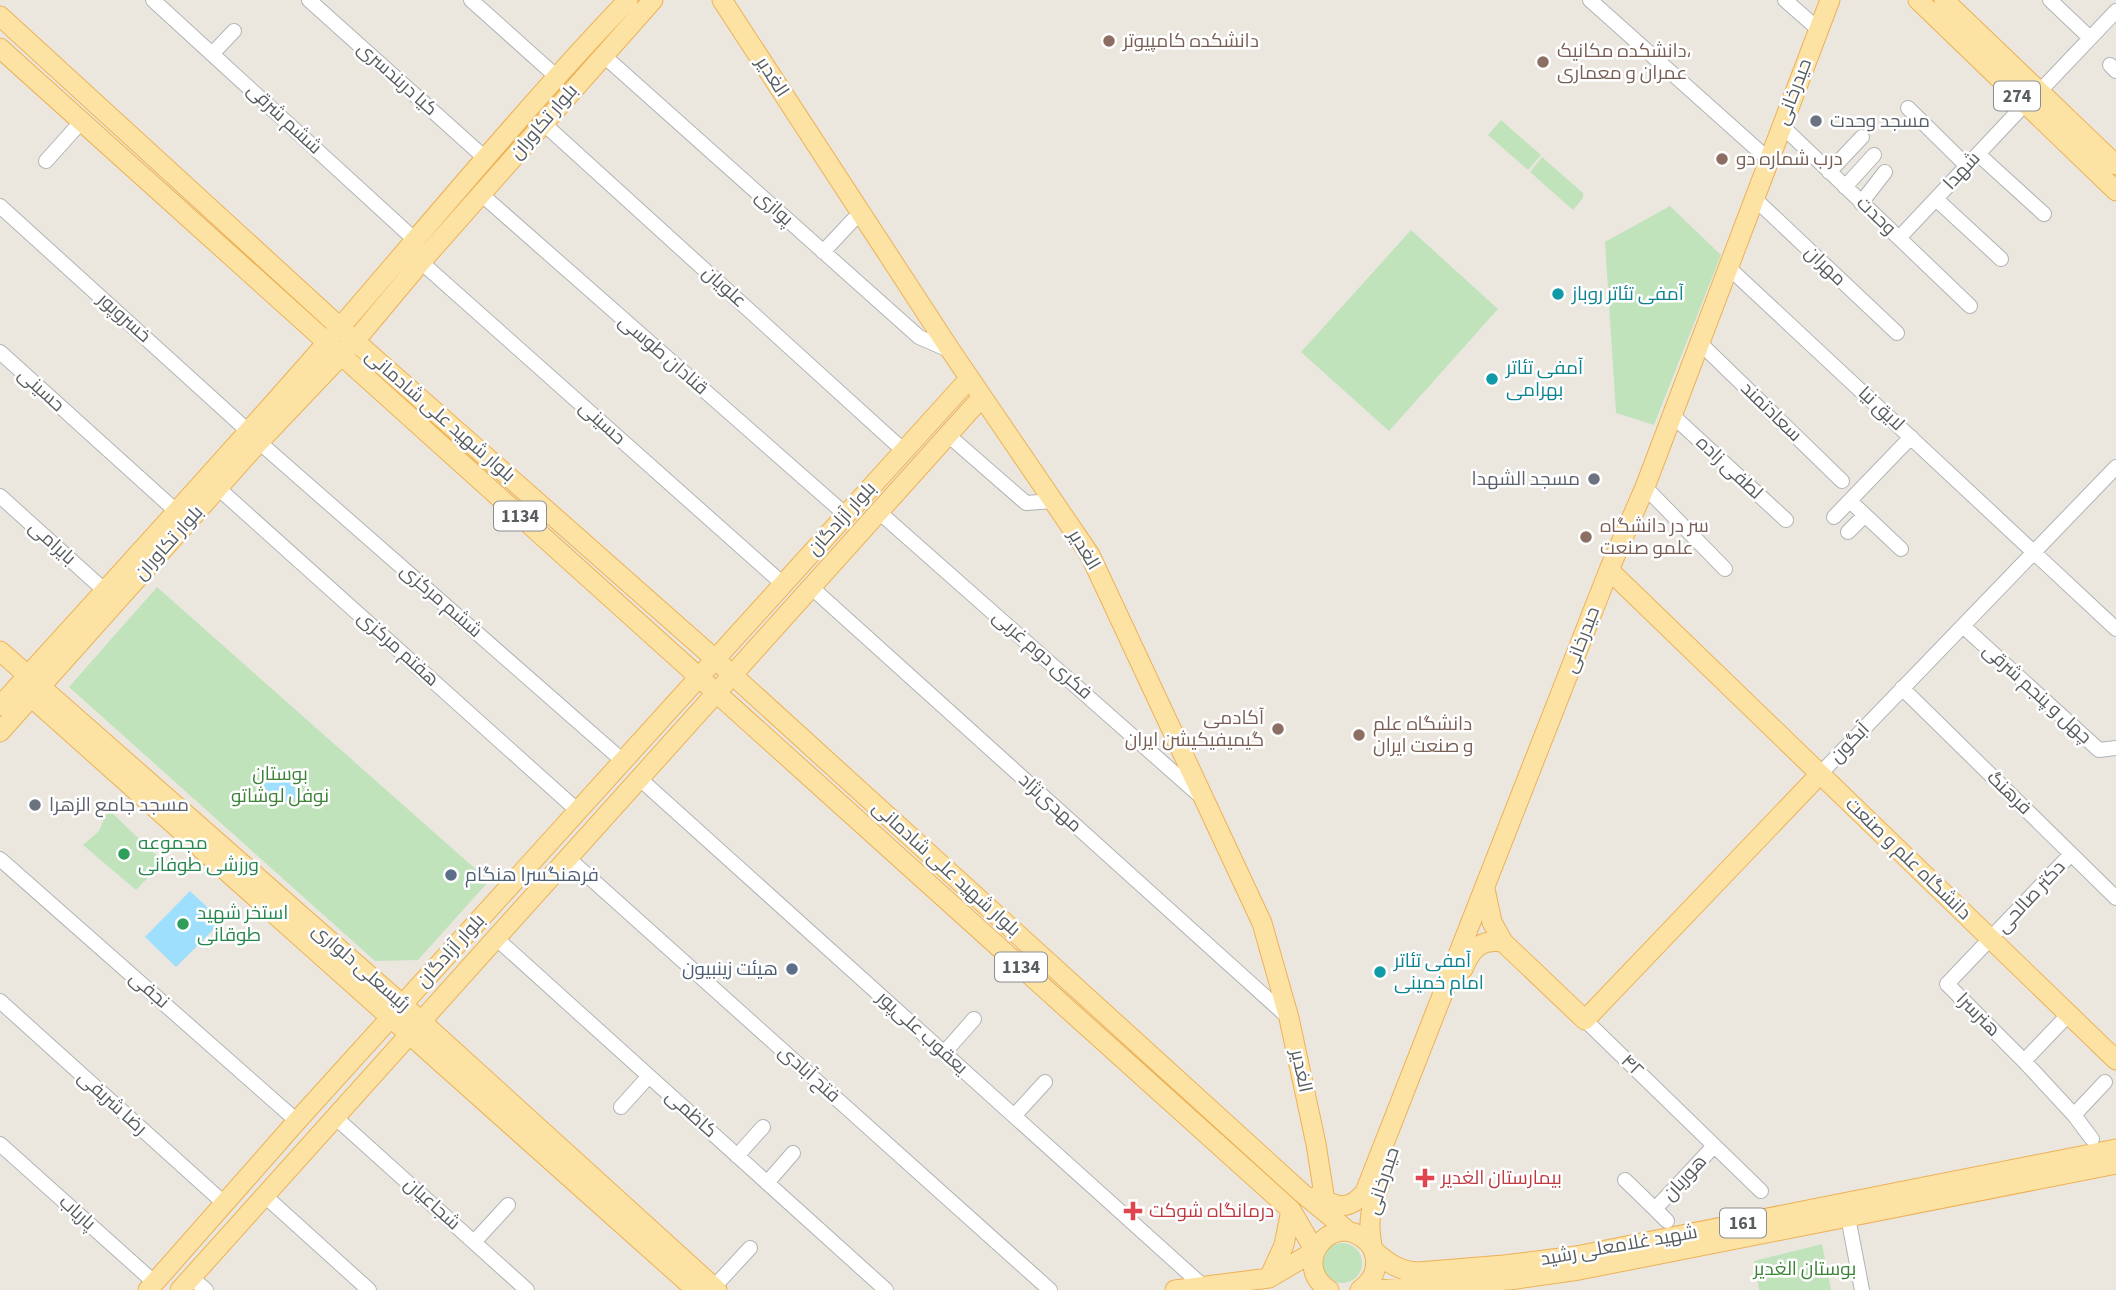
<svg xmlns="http://www.w3.org/2000/svg" width="2116" height="1290" viewBox="0 0 2116 1290" font-family="'Source Sans 3',Cairo,sans-serif">
<style>
.green{fill:#c1e3bc}
.water{fill:#9edffd}
.lines{fill:none;stroke-linecap:round;stroke-linejoin:round}
.minor-casing{stroke:#b0b4b7;stroke-width:16}
.major-casing{stroke:#edb156;stroke-width:21}
.minor{stroke:#fff;stroke-width:14}
.major{stroke:#fde3a3;stroke-width:19}
.education-dot{fill:#8d6e63;stroke:#fff;stroke-width:2.5}
.worship-dot{fill:#6b7280;stroke:#fff;stroke-width:2.5}
.culture-dot{fill:#0f9aa8;stroke:#fff;stroke-width:2.5}
.leisure-dot{fill:#2e9e5b;stroke:#fff;stroke-width:2.5}
.service-dot{fill:#5c6f8a;stroke:#fff;stroke-width:2.5}
.health-dot{fill:#e0444e;stroke:#fff;stroke-width:2.5}
.labels{text-anchor:middle;dominant-baseline:central;stroke-width:5;stroke-linejoin:round;paint-order:stroke}
.shield{fill:#fff;stroke:#8a8e90;stroke-width:2}
.shield-label{font-size:18px;font-weight:bold;fill:#585d60}
.education-label{font-size:19px;fill:#785e54;stroke:#fff;text-anchor:start}
.street-label{font-size:19px;fill:#585d60;stroke:#fff}
.worship-label{font-size:19px;fill:#5b616d;stroke:#fff;text-anchor:start}
.culture-label{font-size:19px;fill:#0d838f;stroke:#fff;text-anchor:start}
.park-label{font-size:19px;fill:#3b8236;stroke:#fff}
.leisure-label{font-size:19px;fill:#27864d;stroke:#fff;text-anchor:start}
.service-label{font-size:19px;fill:#4e5e75;stroke:#fff;text-anchor:start}
.health-label{font-size:19px;fill:#be3a42;stroke:#fff;text-anchor:start}
</style>
<rect width="100%" height="100%" fill="#ebe7df"/>
<path class="green" d="M1501 120 1541 155 1528 170 1488 135Z
M1542 157 1583 193V198L1573 210 1530 172Z
M1670 206 1721 255 1654 425 1616 413 1605 242Z
M1411 230 1498 309 1389 431 1301 352Z
M157 587 489 881 418 960 375 961 69 687Z
M108 809 163 862 136 890 83 845 99 831Z
M1322 1263a20 20 0 1 1 40 0a20 20 0 1 1-40 0Z
M1822 1244 1831 1290H1759L1754 1261Z"/>
<path class="water" d="M269 767C287 768 292 780 297 796L291 802C275 803 266 792 261 777L264 770Z
M190 891 222 921 176 967 145 937Z"/>
<g class="lines">
<g class="minor-casing">
<path id="minor" d="M153 0 414 239
M309 0 485 158
M471 0 558 78
M1590 0 1769 160
M1785 0 1818 29
M2050 0 2090 38
M212 54 234 31
M603 55 919 337 951 351
M2110 65 2116 71
M2040 91 2116 11
M1908 108 1967 166
M543 123 904 451
M1782 126 1970 306
M1978 154 2044 214
M46 161 81 122
M1829 172 1862 137
M1845 187 1874 155
M481 194 846 515
M1754 198 1897 333
M1936 199 2001 259
M1861 203 1885 172
M0 206 248 431
M1899 238 2025 104
M823 252 853 220
M421 262 783 584
M1728 267 2116 629
M1700 343 1842 481
M0 352 176 511
M1672 415 1786 520
M948 435 1026 503 1053 501
M259 442 623 761
M1645 487 1725 569
M218 488 578 811
M0 496 104 590
M1850 501 1901 549
M879 512 1198 794
M1834 517 1911 437
M1848 532 1865 515
M811 587 1289 1018
M1963 626 2099 750 2116 748
M1902 688 2116 898
M1820 774 2116 467
M640 779 1204 1287
M568 858 1050 1290
M0 859 297 1121
M497 939 886 1290
M0 1001 225 1204
M2069 1014 2024 1061 1947 984 2071 854
M1585 1020 1761 1191
M944 1053 974 1019
M2024 1061 2074 1115 2092 1139
M621 1107 649 1076
M2074 1115 2105 1082
M1014 1116 1045 1082
M336 1118 527 1290
M0 1144 155 1283
M737 1156 763 1127
M1625 1180 1655 1209 1714 1146
M767 1183 793 1153
M265 1196 369 1290
M1655 1209 1667 1221
M1848 1217 1862 1290
M474 1242 508 1205
M192 1278 206 1290
M714 1287 750 1248"/>
</g>
<g class="major-casing">
<path id="major" d="M722 0 951 351 1090 555 1262 923 1289 1018 1316 1144 1325 1201
M1918 0 2116 191
M1944 0 2116 165
M0 16 355 341 715 659 1302 1193 1348 1231
M0 48 1291 1210 1315 1251 1269 1278 1175 1290
M1609 570 2116 1060
M0 651 422 1022 717 1290
M21 688 696 1290
M0 706C111 584 222 463 330 339 429 225 524 109 628 0
M0 732 259 442 355 341 421 262 653 0
M1485 889 1492 922 1503 942 1585 1020 1820 774
M1463 969C1471 949 1480 939 1503 942
M1380 1184C1370 1209 1367 1223 1373 1250 1387 1262 1398 1271 1418 1272L1504 1265 1576 1256 2116 1149
M1317 1196C1337 1208 1349 1211 1365 1192L1609 570 1645 487 1830 0
M1269 1278 1284 1245 1291 1210
M148 1290 297 1121 969 379
M180 1290 982 397
M1329 1290C1290 1265 1330 1211 1364 1239 1370 1243 1374 1250 1375 1257 1378 1271 1371 1282 1360 1290
M1378 1290 1509 1280 1579 1270 2116 1164"/>
</g>
<use href="#minor" class="minor"/>
<use href="#major" class="major"/>
</g>
<g class="education-dot">
<circle cx="1109" cy="41" r="7"/>
<circle cx="1543" cy="62" r="7"/>
<circle cx="1722" cy="159" r="7"/>
<circle cx="1586" cy="537" r="7"/>
<circle cx="1278" cy="729" r="7"/>
<circle cx="1359" cy="735" r="7"/>
</g>
<g class="worship-dot">
<circle cx="1816" cy="121" r="7"/>
<circle cx="1594" cy="479" r="7"/>
<circle cx="35" cy="805" r="7"/>
</g>
<g class="culture-dot">
<circle cx="1558" cy="294" r="7"/>
<circle cx="1492" cy="379" r="7"/>
<circle cx="1380" cy="972" r="7"/>
</g>
<g class="leisure-dot">
<circle cx="124" cy="854" r="7"/>
<circle cx="183" cy="924" r="7"/>
</g>
<g class="service-dot">
<circle cx="451" cy="875" r="7"/>
<circle cx="792" cy="969" r="7"/>
</g>
<g class="health-dot">
<path d="M1421.5 1167.5h7v7h7v7h-7v7h-7v-7h-7v-7h7z"/>
<path d="M1129.5 1200.5h7v7h7v7h-7v7h-7v-7h-7v-7h7z"/>
</g>
<g class="labels">
<g class="shield">
<rect x="1994" y="81.5" width="46" height="29" rx="5"/>
<rect x="494" y="501.5" width="52" height="29" rx="5"/>
<rect x="995" y="952.5" width="52" height="29" rx="5"/>
<rect x="1720" y="1208.5" width="46" height="29" rx="5"/>
</g>
<g class="shield-label">
<text x="2017" y="96">274</text>
<text x="520" y="516">1134</text>
<text x="1021" y="967">1134</text>
<text x="1743" y="1223">161</text>
</g>
<g class="education-label">
<text x="1123" y="41">دانشکده کامپیوتر</text>
<text x="1557" y="51">دانشکده مکانیک،<tspan x="1557" dy="22">عمران و معماری</tspan></text>
<text x="1736" y="159">درب شماره دو</text>
<text x="1600" y="526">سر در دانشگاه<tspan x="1600" dy="22">علمو صنعت</tspan></text>
<text x="1264" y="718" text-anchor="end">آکادمی<tspan x="1264" dy="22">گیمیفیکیشن ایران</tspan></text>
<text x="1373" y="724">دانشگاه علم<tspan x="1373" dy="22">و صنعت ایران</tspan></text>
</g>
<g class="street-label">
<text transform="translate(772 77) rotate(57)">الغدیر</text>
<text transform="translate(397 79) rotate(42)">کیا دربندسری</text>
<text transform="translate(1794 92) rotate(-69)">حیدرخانی</text>
<text transform="translate(284 119) rotate(43)">ششم شرقی</text>
<text transform="translate(544 122) rotate(-49)">بلوار تکاوران</text>
<text transform="translate(1962 171) rotate(-47)">شهدا</text>
<text transform="translate(774 208) rotate(42)">پوازی</text>
<text transform="translate(1876 216) rotate(44)">وحدت</text>
<text transform="translate(1825 266) rotate(44)">مهران</text>
<text transform="translate(724 287) rotate(42)">علویان</text>
<text transform="translate(124 318) rotate(42)">خسروپور</text>
<text transform="translate(663 355) rotate(41)">قنادان طوسی</text>
<text transform="translate(41 390) rotate(42)">حسینی</text>
<text transform="translate(1881 409) rotate(43)">لایق نیا</text>
<text transform="translate(1771 412) rotate(44)">سعادتمند</text>
<text transform="translate(440 416) rotate(41)">بلوار شهید علی شادمانی</text>
<text transform="translate(602 423) rotate(42)">حسینی</text>
<text transform="translate(1729 468) rotate(43)">لطفی زاده</text>
<text transform="translate(842 519) rotate(-48)">بلوار آزادگان</text>
<text transform="translate(52 543) rotate(42)">بایرامی</text>
<text transform="translate(169 543) rotate(-48)">بلوار تکاوران</text>
<text transform="translate(1084 550) rotate(59)">الغدیر</text>
<text transform="translate(441 601) rotate(41)">ششم مرکزی</text>
<text transform="translate(1582 640) rotate(-69)">حیدرخانی</text>
<text transform="translate(398 649) rotate(42)">هفتم مرکزی</text>
<text transform="translate(1042 655) rotate(41)">فکری دوم غربی</text>
<text transform="translate(2037 694) rotate(42)">چهل و ‍پنجم شرقی</text>
<text transform="translate(1850 743) rotate(-46)">آبگون</text>
<text transform="translate(2009 793) rotate(44)">فرهنگ</text>
<text transform="translate(1050 803) rotate(42)">مهدی‌نژاد</text>
<text transform="translate(1908 859) rotate(44)">دانشگاه علم و صنعت</text>
<text transform="translate(946 869) rotate(42)">بلوار شهید علی شادمانی</text>
<text transform="translate(2031 897) rotate(-47)">دکتر صالحی</text>
<text transform="translate(451 951) rotate(-48)">بلوار آزادگان</text>
<text transform="translate(361 968) rotate(41)">رئیسعلی دلواری</text>
<text transform="translate(149 990) rotate(41)">نجفی</text>
<text transform="translate(1978 1015) rotate(45)">هنرسرا</text>
<text transform="translate(922 1033) rotate(42)">یعقوب علی‌پور</text>
<text transform="translate(1632 1066) rotate(44)">۴۲</text>
<text transform="translate(1301 1071) rotate(78)">الغدیر</text>
<text transform="translate(809 1074) rotate(42)">فتح آبادی</text>
<text transform="translate(112 1103) rotate(42)">رضا شریفی</text>
<text transform="translate(691 1114) rotate(42)">کاظمی</text>
<text transform="translate(1685 1178) rotate(-47)">هوریان</text>
<text transform="translate(1383 1181) rotate(-72)">حیدرخانی</text>
<text transform="translate(432 1204) rotate(42)">شجاعیان</text>
<text transform="translate(77 1213) rotate(42)">پاریاب</text>
<text transform="translate(1619 1246) rotate(-10)">شهید غلامعلی رشید</text>
</g>
<g class="worship-label">
<text x="1830" y="121">مسجد وحدت</text>
<text x="1580" y="479" text-anchor="end">مسجد الشهدا</text>
<text x="49" y="805">مسجد جامع الزهرا</text>
</g>
<g class="culture-label">
<text x="1572" y="294">آمفی تئاتر روباز</text>
<text x="1506" y="368">آمفی تئاتر<tspan x="1506" dy="22">بهرامی</tspan></text>
<text x="1394" y="961">آمفی تئاتر<tspan x="1394" dy="22">امام خمینی</tspan></text>
</g>
<g class="park-label">
<text x="280" y="774">بوستان<tspan x="280" dy="22">نوفل لوشاتو</tspan></text>
<text x="1805" y="1269">بوستان الغدیر</text>
</g>
<g class="leisure-label">
<text x="138" y="843">مجموعه<tspan x="138" dy="22">ورزشی طوفانی</tspan></text>
<text x="197" y="913">استخر شهید<tspan x="197" dy="22">طوقانی</tspan></text>
</g>
<g class="service-label">
<text x="465" y="875">فرهنگسرا هنگام</text>
<text x="778" y="969" text-anchor="end">هیئت زینبیون</text>
</g>
<g class="health-label">
<text x="1441" y="1178">بیمارستان الغدیر</text>
<text x="1149" y="1211">درمانگاه شوکت</text>
</g>
</g>
</svg>
